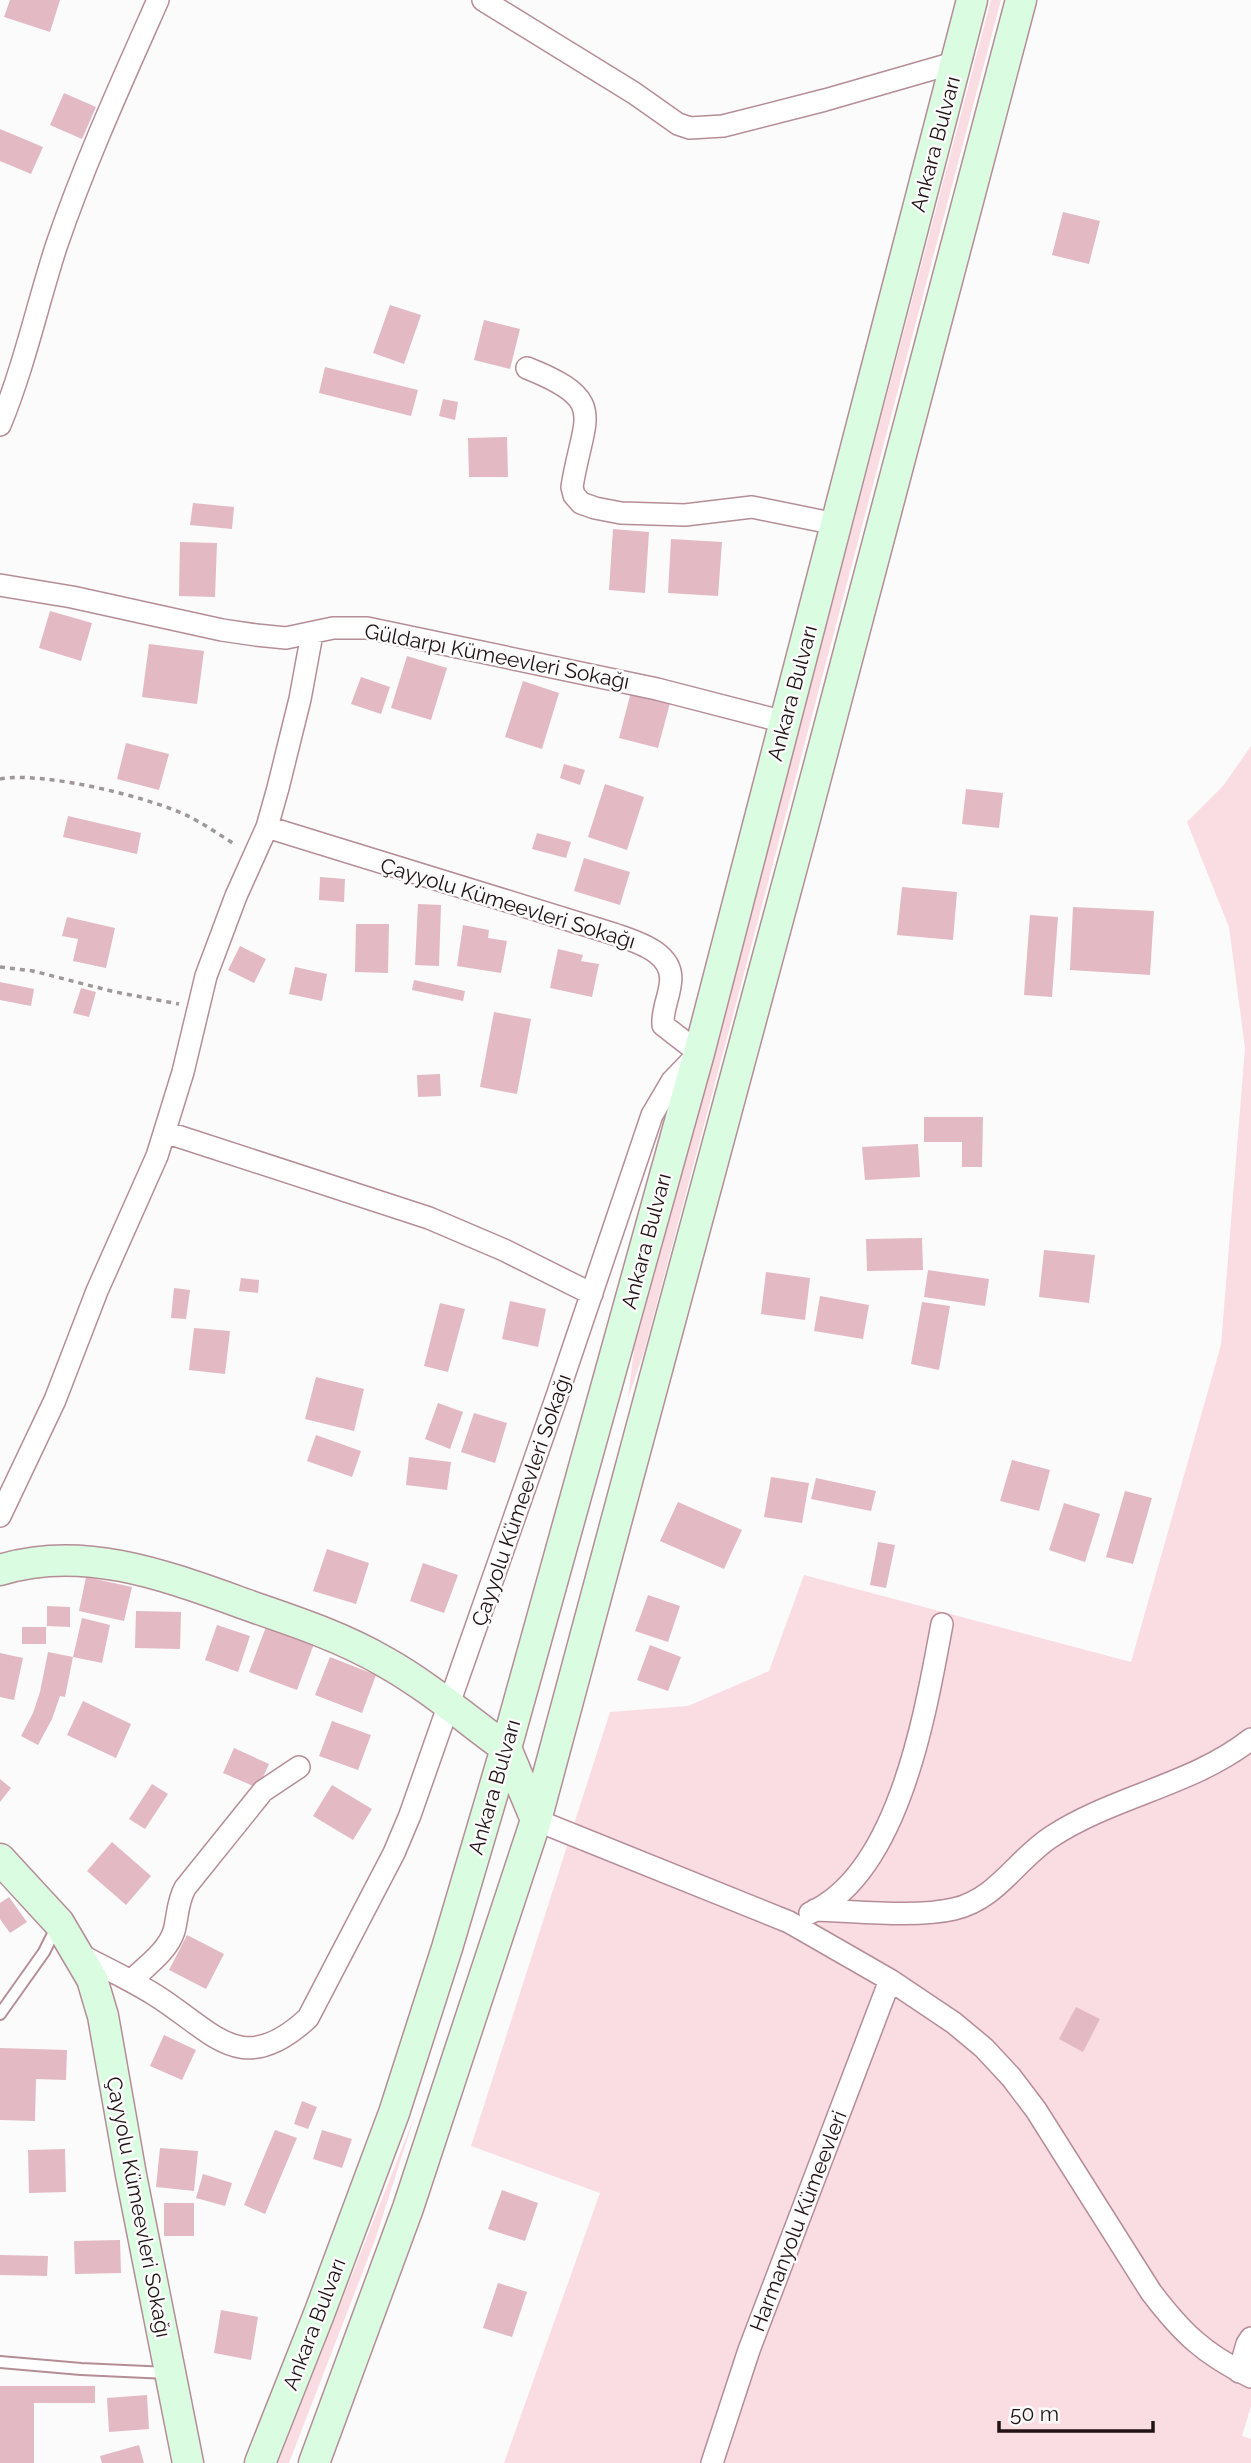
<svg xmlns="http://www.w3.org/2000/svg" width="1251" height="2463" viewBox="0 0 1251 2463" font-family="Raleway,sans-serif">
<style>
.green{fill:#fadce3}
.building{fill:#e3b9c3}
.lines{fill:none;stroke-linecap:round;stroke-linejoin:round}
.lane-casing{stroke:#b58d97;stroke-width:14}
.street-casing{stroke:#b58d97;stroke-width:24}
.secondary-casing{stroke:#b58d97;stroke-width:33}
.path{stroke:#9e9899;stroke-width:3.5;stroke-dasharray:5 5;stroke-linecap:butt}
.lane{stroke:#fff;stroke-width:10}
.street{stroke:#fff;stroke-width:21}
.secondary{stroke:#dafce0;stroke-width:30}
.labels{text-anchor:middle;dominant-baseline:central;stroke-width:5;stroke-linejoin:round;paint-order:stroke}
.street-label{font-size:21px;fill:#201215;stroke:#fbfbfb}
</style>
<rect width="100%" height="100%" fill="#fbfbfb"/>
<path class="green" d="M991 0H1001L644 1352 628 1398 634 1349 696 1122Z
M1251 746V2406L1242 2436 1251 2439V2463H504L600 2193 471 2146 610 1712 688 1706 769 1671 804 1575 1131 1662 1221 1345 1245 1048 1229 927 1187 822 1223 786Z
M415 2115 375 2240 289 2463H278Z"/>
<path class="building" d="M10 0H60L50 32 4 17Z
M64 93 96 107 82 139 50 125Z
M0 129 43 147 31 174 0 161Z
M1063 212 1100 221 1089 264 1052 255Z
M390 305 421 315 404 364 373 353Z
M484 320 520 329 510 369 474 360Z
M325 367 418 390 411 416 319 393Z
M443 399 458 402 455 420 439 416Z
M507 437 508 477H469L468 438Z
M193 503 234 507 232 529 190 525Z
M613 529 649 532 645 593 609 590Z
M671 539 722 542 718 596 668 593Z
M180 542 217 543 215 597 179 596Z
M50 611 92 623 81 661 39 648Z
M149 644 204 651 197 704 142 697Z
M407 656 447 668 431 720 391 708Z
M361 677 390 687 381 714 351 704Z
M523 681 559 693 542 749 505 737Z
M631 692 670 703 658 748 619 738Z
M126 743 169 754 159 790 117 779Z
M564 764 585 770 580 785 560 778Z
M605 784 644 797 627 850 588 837Z
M966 789 1003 793 999 828 962 824Z
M68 816 141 833 137 854 63 837Z
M537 833 571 842 566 858 532 849Z
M584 858 630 872 620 905 574 891Z
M320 877 345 879 344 902 319 900Z
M902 887 957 892 953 940 897 935Z
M418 904 441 905 439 966 415 965Z
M1073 907 1154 911 1150 975 1070 970Z
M1030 915 1058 917 1052 997 1024 995Z
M67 917 115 928 106 968 73 961 78 939 62 936Z
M356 924H389L388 973 355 972Z
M463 925 489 930 488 938 507 941 501 973 457 966Z
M240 946 266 959 254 983 228 970Z
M558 949 583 955 581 961 599 964 592 997 550 988Z
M295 967 327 974 322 1001 289 994Z
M414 980 465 991 463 1001 412 990Z
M0 982 34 989 31 1006 0 1000Z
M81 988 96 992 89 1017 73 1013Z
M494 1012 531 1019 517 1094 480 1087Z
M440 1074 441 1096 418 1097 417 1075Z
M924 1117H983L982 1167H962V1142H924Z
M918 1144 920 1177 865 1180 862 1147Z
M922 1238 923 1270 867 1271 866 1239Z
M1044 1250 1095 1255 1089 1303 1039 1297Z
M928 1270 989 1279 985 1306 924 1297Z
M766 1272 810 1278 805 1320 761 1314Z
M241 1278 259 1280 258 1293 239 1291Z
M174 1288 190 1290 186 1319 171 1318Z
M820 1296 869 1305 863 1339 814 1331Z
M510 1301 546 1309 538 1347 502 1339Z
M922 1302 950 1306 939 1370 911 1364Z
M440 1303 465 1309 448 1372 424 1366Z
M194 1328 230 1331 225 1374 189 1370Z
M316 1377 364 1389 354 1431 305 1419Z
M438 1403 463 1412 450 1449 425 1439Z
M474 1413 507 1423 495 1463 461 1452Z
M316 1435 361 1451 352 1477 307 1461Z
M409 1457 451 1462 447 1490 406 1485Z
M1012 1460 1050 1470 1039 1511 1000 1501Z
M771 1477 809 1483 802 1523 764 1517Z
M816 1478 876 1491 871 1511 811 1499Z
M1125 1491 1152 1498 1133 1564 1106 1557Z
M678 1502 742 1530 724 1569 660 1541Z
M1064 1503 1100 1514 1085 1562 1049 1550Z
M878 1542 895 1545 886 1588 870 1585Z
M327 1549 369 1563 356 1604 313 1591Z
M423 1563 458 1575 444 1613 410 1601Z
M86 1577 132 1587 124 1621 79 1611Z
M648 1595 680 1606 668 1642 635 1631Z
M47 1606 70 1607V1627L47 1626Z
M136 1611 181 1612 180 1649 135 1648Z
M82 1618 110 1625 102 1663 73 1657Z
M267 1624 315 1641 297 1690 249 1672Z
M217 1625 250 1636 238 1672 205 1660Z
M22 1627H46V1644H22Z
M650 1645 681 1657 668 1691 637 1680Z
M48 1652 73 1657 65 1697 60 1696 52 1719 38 1745 21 1736 33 1713 40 1692Z
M0 1653 23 1658 14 1700 0 1697Z
M330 1657 376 1675 362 1713 315 1695Z
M83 1701 131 1724 116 1758 67 1735Z
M332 1721 371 1735 358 1770 319 1756Z
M234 1748 269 1764 258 1788 223 1773Z
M0 1779 11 1788 0 1802Z
M152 1784 168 1794 145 1829 129 1819Z
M332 1785 372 1809 353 1840 313 1816Z
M112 1842 151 1876 126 1905 87 1871Z
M9 1897 27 1922 10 1933 0 1919V1903Z
M187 1935 224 1954 206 1989 169 1970Z
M1076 2007 1100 2019 1083 2052 1059 2039Z
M164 2035 196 2050 182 2080 150 2066Z
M0 2048 67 2050 66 2080 36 2079 35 2121 0 2120Z
M302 2101 317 2107 308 2129 294 2124Z
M275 2130 297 2138 265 2214 244 2205Z
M322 2130 352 2139 342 2168 313 2159Z
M160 2148 198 2151 194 2191 156 2187Z
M65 2149 66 2192 29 2193 28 2150Z
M203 2174 232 2183 225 2206 196 2198Z
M502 2190 538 2203 525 2241 488 2229Z
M164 2203H194V2236H164Z
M120 2240 121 2273 75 2274 74 2241Z
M0 2255 48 2256 47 2276 0 2275Z
M498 2283 527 2292 512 2337 483 2328Z
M221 2310 258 2317 251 2360 214 2353Z
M0 2386H95V2403H34V2463H0Z
M147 2395 149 2429 109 2432 107 2398Z
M139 2445 144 2463H102L100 2456Z"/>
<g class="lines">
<g class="lane-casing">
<path id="lane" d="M0 2014 44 1952 56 1928
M0 2362 81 2369 168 2373"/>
</g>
<g class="street-casing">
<path id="street" d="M483 0 634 93 678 124 690 128 723 126 825 100 957 62
M527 368C610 401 583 416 572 487L574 495 581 503 595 508 621 513 685 515 752 507 836 524
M0 425C24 367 37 306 56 247 85 162 122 81 158 0
M0 585 72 597 222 630 256 635 286 638 333 628H367L657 689 785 722
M165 1132 429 1218 504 1250 592 1294
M0 1516 55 1400 97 1291 157 1156 183 1072 206 976 236 896 267 827 278 788 300 699 312 634
M536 1820 789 1922 890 1980 954 2023 984 2048 1011 2077 1036 2110 1151 2292C1182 2333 1204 2354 1251 2377
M815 1910C855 1911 916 1918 954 1909 997 1899 1016 1860 1051 1837 1113 1796 1193 1785 1251 1739
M810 1913C900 1873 926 1709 942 1624
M79 1954C105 1968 131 1980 155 1995 214 2032 241 2080 308 2018L394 1853 410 1815 557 1396 652 1115 672 1081 699 1053 663 1025C662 1011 668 1000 670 986 677 953 637 942 614 934L267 827
M131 1981C145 1967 168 1951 174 1931 178 1916 177 1903 185 1888L263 1791 299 1767
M1239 2372 1247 2344 1251 2338
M712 2463 749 2350 890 1980"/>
</g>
<g class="secondary-casing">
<path id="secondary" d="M0 1570C86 1543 172 1578 253 1607 297 1622 344 1638 385 1662 428 1686 466 1719 506 1748
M506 1748 536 1820
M0 1859 59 1923 92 1979 103 2016 131 2175 188 2463
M260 2463 319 2314 394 2113 447 1948 506 1748 699 1053 972 0
M314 2463 408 2208 536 1820 803 826 1021 0"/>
</g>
<path class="path" d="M0 779C42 771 151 797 190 817 206 825 221 836 236 845
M0 967 33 971 115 992 179 1004"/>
<use href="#lane" class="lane"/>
<use href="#street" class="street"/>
<use href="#secondary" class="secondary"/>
</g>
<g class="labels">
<g class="street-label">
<text transform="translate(935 144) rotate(-75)">Ankara Bulvarı</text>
<text transform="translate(497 656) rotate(11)">Güldarpı Kümeevleri Sokağı</text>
<text transform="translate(792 693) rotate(-75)">Ankara Bulvarı</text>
<text transform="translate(508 903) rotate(17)">Çayyolu Kümeevleri Sokağı</text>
<text transform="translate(646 1241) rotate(-75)">Ankara Bulvarı</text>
<text transform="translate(521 1500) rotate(-71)">Çayyolu Kümeevleri Sokağı</text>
<text transform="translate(494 1787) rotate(-74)">Ankara Bulvarı</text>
<text transform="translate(139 2207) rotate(79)">Çayyolu Kümeevleri Sokağı</text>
<text transform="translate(798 2221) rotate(-69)">Harmanyolu Kümeevleri</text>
<text transform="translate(314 2324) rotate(-69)">Ankara Bulvarı</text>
</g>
</g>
<path d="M999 2421v10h154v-10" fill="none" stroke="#201215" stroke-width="3.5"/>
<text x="1010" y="2421" font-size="21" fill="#201215" stroke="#fbfbfb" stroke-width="5" paint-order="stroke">50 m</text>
</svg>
